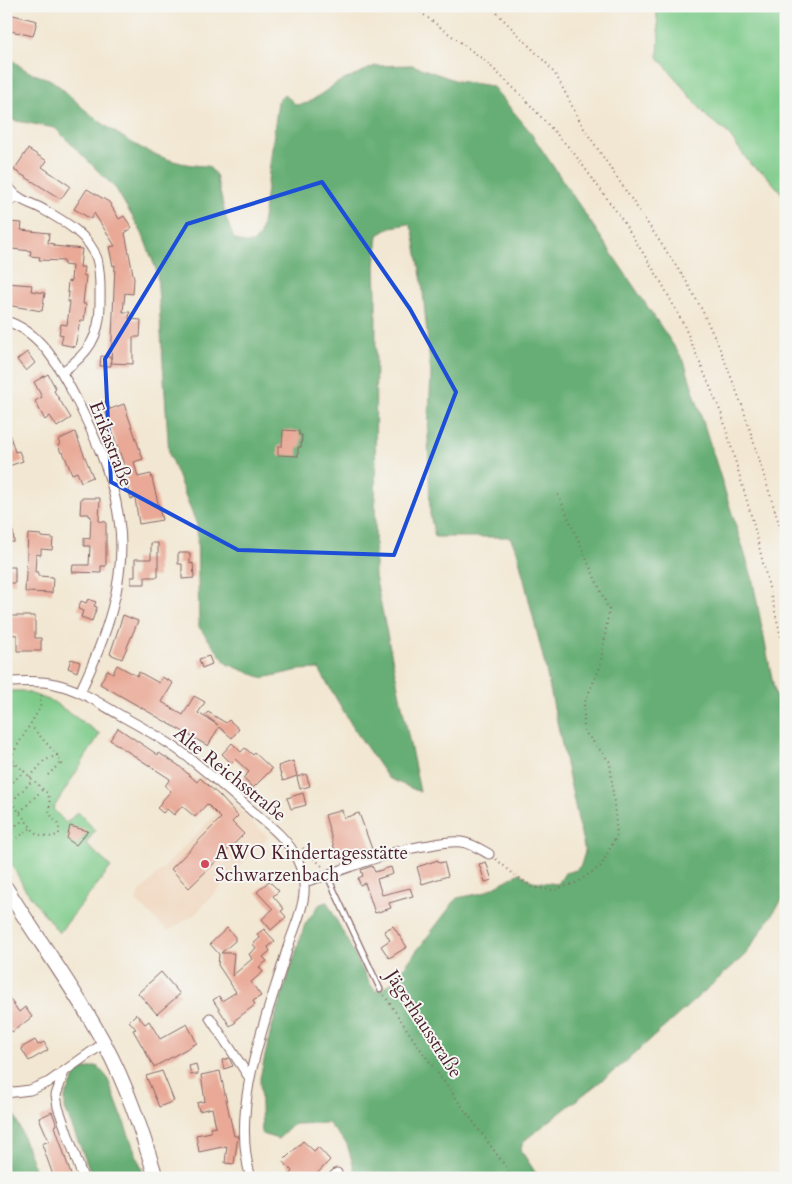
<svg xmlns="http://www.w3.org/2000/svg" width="792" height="1184" viewBox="0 0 792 1184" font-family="Cardo,serif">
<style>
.built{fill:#f0d6bc}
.green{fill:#7dca89;stroke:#64745a}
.forest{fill:#66ae75;stroke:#586650}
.building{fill:#e9a996}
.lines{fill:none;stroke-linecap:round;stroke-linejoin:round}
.service-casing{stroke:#856565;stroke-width:7}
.minor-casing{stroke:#856565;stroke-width:11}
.primary-casing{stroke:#856565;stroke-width:16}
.path{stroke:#856565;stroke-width:2;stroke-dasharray:1 4;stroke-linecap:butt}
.service{stroke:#fff;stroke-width:4.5}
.minor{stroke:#fff;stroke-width:9}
.primary{stroke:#fff;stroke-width:14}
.marked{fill:none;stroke:#1d4ed8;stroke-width:4;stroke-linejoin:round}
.poi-dot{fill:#d1495b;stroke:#f6f6f2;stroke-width:2}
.labels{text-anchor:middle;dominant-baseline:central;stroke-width:4;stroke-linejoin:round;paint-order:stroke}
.street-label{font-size:19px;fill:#4a1f2b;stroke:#f6f6f2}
.poi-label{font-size:19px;fill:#4a1f2b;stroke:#f6f6f2;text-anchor:start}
</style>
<rect width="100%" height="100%" fill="#f6f6f2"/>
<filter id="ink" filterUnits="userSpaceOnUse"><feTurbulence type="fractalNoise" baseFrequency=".02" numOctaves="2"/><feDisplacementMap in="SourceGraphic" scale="10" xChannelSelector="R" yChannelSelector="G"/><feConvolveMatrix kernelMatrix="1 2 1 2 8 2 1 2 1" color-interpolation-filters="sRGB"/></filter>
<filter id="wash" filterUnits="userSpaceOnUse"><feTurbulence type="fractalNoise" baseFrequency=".0096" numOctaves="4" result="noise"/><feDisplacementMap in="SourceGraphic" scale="20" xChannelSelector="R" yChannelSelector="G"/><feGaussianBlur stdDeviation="1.12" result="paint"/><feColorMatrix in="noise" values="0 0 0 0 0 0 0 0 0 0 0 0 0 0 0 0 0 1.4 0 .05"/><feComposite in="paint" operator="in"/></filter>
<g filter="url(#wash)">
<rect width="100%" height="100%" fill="#f2e7d2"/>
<path class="built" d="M229 801H231L268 837 195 914 168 931 136 901 141 891Z"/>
<path class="green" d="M656 6H786V198L764 173 751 165 726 131 708 118 658 57 659 38Z
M6 691H23L52 701 100 734 53 809 66 823 78 812 95 830 86 844 111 867 59 933 25 889 6 854Z"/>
<path class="forest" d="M6 54C15 62 23 70 34 74 39 76 44 77 49 79 60 85 74 100 84 109 119 137 161 166 208 166L216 175 226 218 234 239 244 243H253L260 235 264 212 278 101 284 95 290 99 296 105 308 103 337 83 375 66 412 65 457 81 492 86 528 129 684 361 752 577 786 749V894L745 955 623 1064 525 1140 521 1147 522 1152 539 1178H357L347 1144 328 1123 294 1124 278 1139 262 1134 260 1078 271 1030 305 924 320 904 327 902 370 984 378 992 393 982 457 898 483 893 520 873 532 881 558 884 565 873 576 870 581 865 585 852 544 661 517 551 510 537H435L430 514 428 432 431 375 422 282 413 231 409 224 391 227 378 235 375 266 376 295 375 576 420 792 388 778 354 729 319 669 299 670 263 678 227 664 199 627 197 525 169 454 157 272 142 233 116 189 55 128 6 119Z
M97 1066 107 1077 145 1178H93L65 1109V1097L78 1071Z
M6 1104 15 1115 38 1178H6Z"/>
<g id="blocks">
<path class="building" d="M9 14 37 21 33 36 6 30Z
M28 149 47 161 42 167 70 186 61 199 14 170Z
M87 189 109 202 119 219 124 216 132 228 125 233 134 279 133 294 125 293 123 312H130L129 319 141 320 140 337H133V364L111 363V366H100L101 356 111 357V363L115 265 113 266 109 247 115 246 94 213 91 219 74 209Z
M7 222 22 223 21 230 49 233 48 243 54 244V246L82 249 80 267H84L83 275 86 276 83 304H86L84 321H80L75 347 61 344 63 335 59 334 61 324 67 325 70 302H68L69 292H67L68 281 71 282 72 266 64 265V261L39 260 40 257 30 256 31 251 12 249V247L6 246Z
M6 283 32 285 31 291 45 293 42 311 6 305Z
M27 352 35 363 26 371 17 360Z
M48 374 56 389 54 391 71 418 57 427 50 416 45 420 35 401 42 397 34 382Z
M107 401 110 409 100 412 97 405Z
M124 404 143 459 134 462 138 477 151 474 162 520 139 524 135 498 131 499 124 474 127 473 105 411Z
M6 429H8L15 452 19 451 23 461 6 467Z
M283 430 299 431V435H302L301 447H298V456L278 455V446H282Z
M75 432 93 477 81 482 77 472 72 474 63 452 61 453 58 445 60 444 58 440Z
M81 498H100L99 521 106 522V566H101V573L72 572 73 565H89L90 546H84V538L90 539 91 516H89V514H80Z
M6 531H13L14 542H6Z
M28 534 41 535V537L53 538 52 550 41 549V555L36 554 35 572H38V576L53 577 52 593 25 592Z
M151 543H158V577H145V584H131V577H135V559H151Z
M178 553H190V564L193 563 194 578 182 579V564H178Z
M6 567H15V583H6Z
M88 599 96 602 94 606 97 607 92 621 81 617 83 611 78 609 81 601 86 603Z
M123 615 138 621 122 659 110 654Z
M6 616H35V638H41V651H17V635L6 634Z
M209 656 212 664 202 668 199 659Z
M71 659 80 662 77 672 68 668Z
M117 665 137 676 139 672 159 683 162 677 173 683 162 702 183 715 194 696 205 702 198 713 218 725 205 715 208 712 226 723 229 720 239 729 232 738 219 727 208 746 100 684 107 670 113 673Z
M118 728 158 755 159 753 178 765 197 782 200 778 220 796 238 816 232 822 244 834 189 888 171 869 221 818 207 804 195 817 182 806 174 815 167 809 163 813 157 808 161 804 160 803 171 791 165 786 170 779 110 740Z
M232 743 241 752 245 748 253 755 255 753 272 769 253 788 243 778 249 772 235 759 231 763 222 754Z
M293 761 297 776 283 781 278 766Z
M306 774 310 786 300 789 297 777Z
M303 793 306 805 291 809 287 798Z
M342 810 344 818 359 813 372 849 337 858 325 815Z
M70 826 88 831 76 845 67 839Z
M438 860 439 863 444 862 448 876 422 884 417 867Z
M486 862 492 880 485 882 479 864Z
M372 866 375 872 391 867 393 874 377 879 382 895 410 888 413 896 389 903 391 908 375 913 365 883 360 885 358 878 363 876 361 870Z
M269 881 279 891 273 896 284 909 281 911 286 917 271 930 262 919 273 909 257 892Z
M393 926 407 947 389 958 381 946 390 940 384 931Z
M227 928 235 937V941L221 953H234L232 976 252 959 249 954 256 948 253 944 260 938 257 934 264 929 275 941 268 947 270 951 263 957 267 961 259 967 263 972 251 982 261 996 253 1001 255 1005 235 1020 236 1022 230 1026 213 1000 219 996 222 1001 236 992 218 965 219 954 210 944Z
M161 972 180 994 157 1014 138 993Z
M6 994 19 1012 25 1007 32 1017 12 1032 6 1024Z
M136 1014 145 1024 149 1021 160 1039 187 1024 197 1043 154 1067 133 1030 136 1029 129 1021Z
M35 1040 38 1045 44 1042 48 1050 29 1061 21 1048Z
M229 1058 233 1066 224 1069 222 1060Z
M196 1064 198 1074 191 1075 189 1066Z
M162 1071 174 1101 159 1107 146 1076Z
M220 1071 234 1136H238L234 1164 225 1163 227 1146 199 1152 196 1135 211 1132 210 1128 216 1127 212 1108 199 1111 197 1103 205 1101 201 1075Z
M52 1112 57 1125 55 1126 72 1178H54L42 1144 49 1141 39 1118Z
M303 1141 314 1151 318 1147 330 1160 313 1178H294L290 1174 292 1171 283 1161Z"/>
</g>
</g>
<g filter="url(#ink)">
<use href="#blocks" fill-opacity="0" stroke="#856565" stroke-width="1"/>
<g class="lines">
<g class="service-casing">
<path id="service" d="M327 875 380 989
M6 1172 10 1178"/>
</g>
<g class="minor-casing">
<path id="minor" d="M6 185C10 188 13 193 17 196 24 202 36 205 44 210 64 221 90 236 97 259 101 273 100 290 100 305 100 337 88 354 62 372
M6 204 17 196
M6 321C39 331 57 363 72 391 93 432 113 474 119 520 128 578 105 640 80 692
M6 682C22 682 40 680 55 684 79 689 99 703 120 715 145 729 171 743 193 761 213 777 232 793 251 810 268 824 288 839 297 859 314 893 297 918 287 950 267 1018 229 1107 251 1178
M304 882C346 870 386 851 430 845 440 843 450 841 461 842 471 843 480 849 489 854
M210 1018 249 1077
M64 1072 56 1095 58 1107 83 1178
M6 1093 30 1090 49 1082 104 1043
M332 1178 337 1173"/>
</g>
<g class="primary-casing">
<path id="primary" d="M6 888C38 940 75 989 104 1043 127 1085 142 1132 156 1178"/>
</g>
<path class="path" d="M412 6 484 60 521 95 573 152 619 215 660 280 683 323 722 415 753 522 786 657
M490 6 548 65 557 77 583 127 685 279 701 308 721 351 743 408 786 546
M57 755 63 766
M10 758 40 708 42 692
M6 762 10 758 48 794C53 813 43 808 59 825V834L52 837 36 834 6 795
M6 771 15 763
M48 775 61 762
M30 777 44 761 57 755 31 726
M6 789 24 771
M12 801 33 780
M20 812 43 789
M12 828 24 820
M17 838 31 828
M303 848 323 867
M496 859 512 873 534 888 554 890 576 883 601 866 617 835 610 762 584 731V704L600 667 609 610 557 492
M6 868 11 877
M384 995 416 1043 514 1178"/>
<use href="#service" class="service"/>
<use href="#minor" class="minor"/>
<use href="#primary" class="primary"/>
</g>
</g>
<path class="marked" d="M322 182 410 309 456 392 394 555 238 550 111 482 105 359 187 224Z"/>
<circle class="poi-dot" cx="205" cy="864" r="5"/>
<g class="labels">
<g class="street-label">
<text transform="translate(111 444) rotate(69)">Erikastraße</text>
<text transform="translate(230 774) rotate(39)">Alte Reichsstraße</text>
<text transform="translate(424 1024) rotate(57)">Jägerhausstraße</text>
</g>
<g class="poi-label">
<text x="215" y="853">AWO Kindertagesstätte<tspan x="215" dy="22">Schwarzenbach</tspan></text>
</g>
</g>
<rect width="792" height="1184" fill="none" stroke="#f6f6f2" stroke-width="25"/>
</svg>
